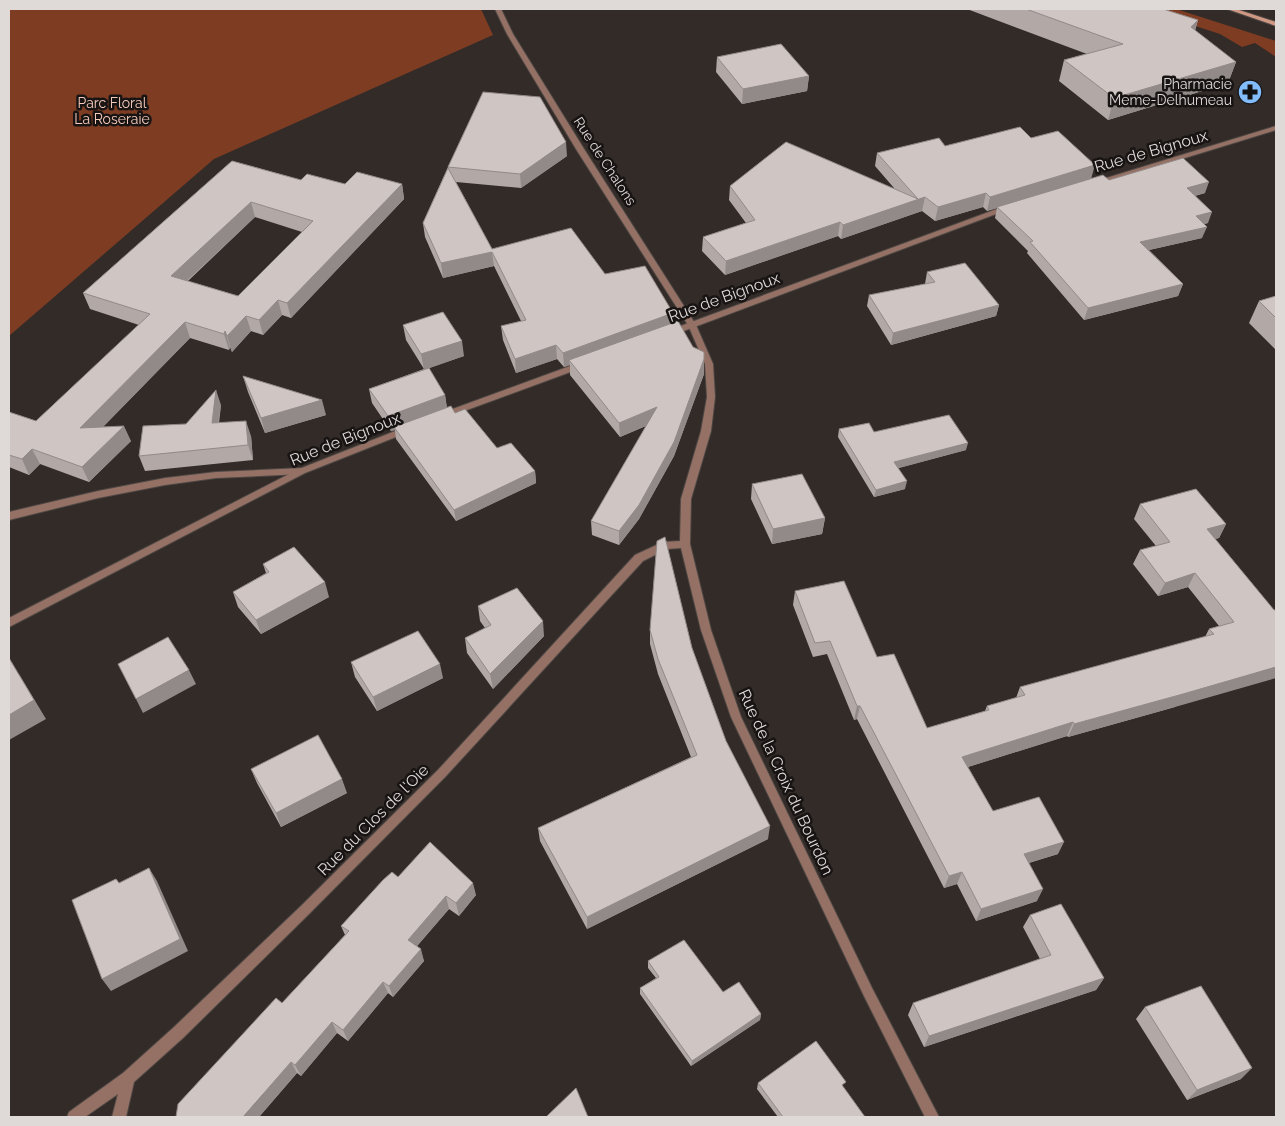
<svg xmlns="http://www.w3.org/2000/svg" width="1285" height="1126" viewBox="0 0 1285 1126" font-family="Raleway,sans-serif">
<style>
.green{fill:#7e3d23}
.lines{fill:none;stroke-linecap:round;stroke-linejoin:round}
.minor-casing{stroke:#4e4744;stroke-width:2}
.tertiary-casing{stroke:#4e4744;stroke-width:2}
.secondary-casing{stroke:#4e4744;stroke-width:2}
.minor{fill:#947164;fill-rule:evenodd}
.tertiary{fill:#947164;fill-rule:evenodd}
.secondary{fill:#cf9883;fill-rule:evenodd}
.wall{fill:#b2a9a7;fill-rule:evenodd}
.shaded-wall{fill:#918a88}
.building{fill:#cfc5c2;stroke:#918a88;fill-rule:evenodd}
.labels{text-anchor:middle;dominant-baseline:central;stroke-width:5;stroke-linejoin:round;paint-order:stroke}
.far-poi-label{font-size:14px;fill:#dfdad8;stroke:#171413;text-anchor:end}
.far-park-label{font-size:14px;fill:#f7cbbb;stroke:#171413}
.far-street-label{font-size:14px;fill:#dfdad8;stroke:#171413}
.street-label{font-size:16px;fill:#dfdad8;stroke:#171413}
</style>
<rect width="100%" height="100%" fill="#322b28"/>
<path class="green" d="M9 9H481L493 35 214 159 9 336Z
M1143 9H1176L1276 41V57L1255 43 1242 47 1220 34Z"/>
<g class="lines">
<g class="minor-casing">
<path id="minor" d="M495 9H501L513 34 584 149 696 325 713 364 715 397 711 431 691 499 690 544 711 630 741 717 872 988 939 1117H925L864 996 731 717 701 630 681 548 667 549 643 561 446 776 309 914 183 1038 134 1082 126 1117H112L118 1094 85 1117H67L69 1112 123 1073 173 1028 301 906 438 770 635 555 663 542 680 541 681 499 701 431 707 397 705 364 688 325 576 149 507 34Z
M302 468 307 471 302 474 216 478 165 485 98 498 9 520V512L98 491 165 478 216 472Z"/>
</g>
<g class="tertiary-casing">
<path id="tertiary" d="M1276 126V130L1097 185H1091L1090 183Z
M1005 206H1011L1012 208 673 335 670 336 666 333 667 331Z
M581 362 584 363 585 365 584 367 445 418 442 419 437 416 439 414Z
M408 426 413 429 411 431 305 473 9 627V618L299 469Z"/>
</g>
<g class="secondary-casing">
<path id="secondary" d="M1227 9H1236L1276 22V26Z"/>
</g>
<use href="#minor" class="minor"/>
<use href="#tertiary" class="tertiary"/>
<use href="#secondary" class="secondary"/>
</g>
<path class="wall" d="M967 9H1163L1198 20 1195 31 1236 62 1228 83 1108 120 1059 81 1064 60 1087 54Z
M717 57 809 76 807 91 742 104 716 72Z
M1031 138 1092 178 1205 193 1195 196 1208 223 1204 224 1202 238 1149 250 1183 284 1178 296 1084 320 1027 253 1028 251 995 218 997 208 987 211 983 207 935 221 922 211 841 239 838 236 725 275 702 251 703 237 746 223 729 200 730 186 894 188 875 166 877 153Z
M567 156 521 188 456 182 492 249 605 274 673 313V323L704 374 674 456 639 519 619 545 592 535 591 521 646 426 620 437 570 375V365L564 367 557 359 516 373 503 340 501 326 521 321 494 266 443 278 425 237 423 223 448 167Z
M232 161 301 180 345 184H402L404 199 291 318 282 315 263 335 251 331 232 352 230 347 229 350 190 338 103 427 131 441 89 482 40 464 29 475 9 467V412L36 421 139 325 90 309 83 293ZM255 217 302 232 238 296 188 281Z
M927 272 999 305 996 316 891 345 867 306 869 295 925 284Z
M1276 296V350L1249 323 1259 301Z
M403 325 464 356 429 368 445 395 447 408 497 448 535 471 536 483 456 521 396 439 395 430 391 431 372 403 369 389 424 369 406 340Z
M243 376 326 415 265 433 248 392Z
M221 405 219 423 251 436 253 460 145 471 139 456 186 424Z
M839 429 874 432 966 450 898 468 905 489 874 497 838 437Z
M752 484 825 518 822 534 772 544 751 499Z
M1140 504 1226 524 1219 538 1215 539 1274 610 1175 707 1068 737 1067 736 968 767 993 811 1058 854 1029 863 1037 901 976 921 957 884 944 888 857 719 854 720 827 654 813 657 793 605 795 591 877 657 927 728 985 711 987 706 1016 698 1020 687 1205 637 1209 629 1219 626 1188 587 1158 596 1133 564 1140 550 1156 546 1134 519Z
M263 564 329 597 261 634 238 607 233 592 266 573Z
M478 606 544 636 493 689 467 653 465 638 485 628 480 621Z
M650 630 692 648 726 741 768 839 587 929 540 841 538 828 691 757 658 674 650 644Z
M351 662 443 678 377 711 355 677Z
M251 769 347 793 281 827 257 783Z
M398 877 476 895 459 916 449 909 417 946 424 961 393 997 388 993 348 1041 337 1033 301 1076 297 1073 259 1117 282 1003 345 935 341 926Z
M1030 915 1104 978 1096 990 924 1047 908 1015 913 1003 1040 959 1023 927Z
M648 961 723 992 761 1014 760 1020 691 1066 640 994V988L656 978 648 968Z
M1145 1007 1241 1079 1187 1100 1136 1019Z
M758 1083 844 1088 865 1117H778L757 1089Z"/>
<path class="shaded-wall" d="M1198 20 1192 41 1191 27Z
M1236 62 1228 83 1108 120 1114 98Z
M809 76 807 91 742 104 743 89Z
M566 142 567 156 521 188 520 174Z
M1095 165 1091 179 987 211 990 197Z
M1209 182 1205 193 1182 199 1187 188Z
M402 184 404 199 291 318 287 303Z
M986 193 983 207 935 221 938 207Z
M925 197 922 211 841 239 843 225Z
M251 202 255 217 176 291 171 276Z
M1212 212 1208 223 1191 227 1196 216Z
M840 222 838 236 725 275 726 261Z
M1207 227 1202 238 1136 253 1140 242Z
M492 252 494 266 443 278 441 263Z
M1183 284 1178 296 1084 320 1088 308Z
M278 300 282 315 263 335 259 320Z
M999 305 996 316 891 345 893 333Z
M673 313V327L569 360 570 365 564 367 563 353Z
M246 316 251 331 232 352 227 336Z
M185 322 190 338 87 443 80 428Z
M225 331 230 347 229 350 224 334Z
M462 341 464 356 424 370 421 354Z
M556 345 557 359 516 373 515 359Z
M704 359V374L674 456 639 519 619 545V531Z
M216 390 221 405 216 437 212 423Z
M445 395 447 410 394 427 395 430 391 431 388 416Z
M322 400 326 415 265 433 261 418Z
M657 407V421L620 437 619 423Z
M246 421 251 436 253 460 248 445Z
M124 426 131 441 89 482 82 467Z
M968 443 966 450 892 470 894 462Z
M32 449 40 464 29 475 22 459Z
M535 471 536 483 456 521 454 510Z
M907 481 905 489 874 497 876 490Z
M825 518 822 534 772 544 773 529Z
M1226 524 1219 538 1200 543 1207 529Z
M1195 573 1188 587 1158 596 1165 583Z
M325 582 329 597 261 634 256 620Z
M543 621 544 636 493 689 490 674Z
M440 664 443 678 377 711 373 697Z
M1276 667V678L1175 707 1068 737 1074 724Z
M189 670 196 684 143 713 136 699Z
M19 674 46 719 9 740V715Z
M857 706H860L857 719 854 720Z
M1073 722 1067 736 958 770 962 757Z
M342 779 347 793 281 827 276 813Z
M770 826 768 839 587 929V917Z
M1064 842 1058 854 1018 866 1024 854Z
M149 868 157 881 188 951 111 991 102 979Z
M962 872 957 884 944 888 949 876Z
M473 883 476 895 459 916 456 903Z
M1043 889 1037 901 976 921 981 909Z
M446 896 449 909 412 952 408 940Z
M421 949 424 961 393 997 389 986Z
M1104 978 1096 990 924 1047 929 1036Z
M383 982 388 993 348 1041 343 1030Z
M761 1014 760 1020 691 1066 692 1061Z
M332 1022 337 1033 301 1076 295 1065Z
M291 1062 297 1073 259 1117H243Z
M1252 1068 1241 1079 1187 1100 1197 1090Z"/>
<path class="building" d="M1026 9H1163L1198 20 1191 27 1236 62 1114 98 1064 60 1123 44Z
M781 44 809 76 743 89 717 57Z
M483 92 540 97 566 142 520 174 448 167Z
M1020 127 1031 138 1058 131 1095 165 990 197 986 193 938 207 925 197 843 225 840 222 726 261 703 237 755 220 730 186 786 142 918 199 877 153 939 138 945 146Z
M1183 158 1209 182 1187 188 1212 212 1196 216 1207 227 1140 242 1183 284 1088 308 1030 242 1033 241 997 207 1103 175 1109 180Z
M232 161 301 180 307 174 345 184 357 172 402 184 287 303 278 300 259 320 246 316 227 336 225 331 224 334 185 322 80 428 124 426 82 467 32 449 22 459 9 455V412L36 421 150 314 83 293ZM251 202 313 221 238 296 171 276Z
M448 168 492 249 571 228 605 274 645 266 673 313 563 353 556 345 515 359 501 326 526 320 492 252 441 263 423 223Z
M965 263 999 305 893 333 869 295 935 282 927 272Z
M1276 296V318L1259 301Z
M443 312 462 341 421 354 403 325Z
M678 321 693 347 704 352V359L674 442 639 505 619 531 591 521 657 407 619 423 569 360Z
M429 368 445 395 388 416 369 389Z
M243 376 322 400 261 418Z
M216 390 212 423 246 421 248 445 139 456 143 426 186 424Z
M451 406 455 413 465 409 497 448 511 443 535 471 454 510 394 427Z
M949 415 968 443 894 462 907 481 876 490 839 429 869 423 874 432Z
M802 474 825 518 773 529 752 484Z
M1196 489 1226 524 1207 529 1274 610H1276V667L1183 694 1074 724 1073 722 962 757 993 811 1039 797 1064 842 1024 854 1043 889 981 909 962 872 949 876 860 706H857L830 641 815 643 795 591 844 581 877 657 894 654 927 728 989 710 987 706 1025 695 1020 687 1214 634 1209 629 1234 622 1195 573 1165 583 1140 550 1170 542 1140 504Z
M665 537 692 648 726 741 770 826 587 917 538 828 697 755 658 659 650 630 657 541Z
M294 547 325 582 256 620 233 592 269 572 263 564Z
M517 588 543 621 490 674 465 638 491 625 478 606Z
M418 631 440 664 373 697 351 662Z
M168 637 189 670 136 699 118 664Z
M9 658 34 700 9 715Z
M318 735 342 779 276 813 251 769Z
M430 842 473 883 456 903 446 896 408 940 421 949 389 986 383 982 343 1030 332 1022 295 1065 291 1062 243 1117H176L178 1104 276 998 282 1003 349 931 341 926 383 880 392 872 398 877Z
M149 868 180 939 102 979 72 900 116 879 119 883Z
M1061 904 1104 978 929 1036 913 1003 1051 955 1030 915Z
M684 940 723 992 739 982 761 1014 692 1061 640 988 659 977 648 961Z
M1201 986 1252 1068 1197 1090 1145 1007Z
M816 1041 846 1082 842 1085 865 1117H783L758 1083Z
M576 1088 588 1117H546Z"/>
<defs>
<g id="pharmacy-disc" transform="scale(1.25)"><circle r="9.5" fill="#83bcfb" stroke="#171413"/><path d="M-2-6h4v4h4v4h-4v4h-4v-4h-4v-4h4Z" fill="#111"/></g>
</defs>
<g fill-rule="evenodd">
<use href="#pharmacy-disc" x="1250" y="92"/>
</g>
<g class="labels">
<g class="far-poi-label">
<text x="1232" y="84">Pharmacie<tspan x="1232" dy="16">Meme-Delhumeau</tspan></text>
</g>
<g class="far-park-label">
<text x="112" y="103">Parc Floral<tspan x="112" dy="16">La Roseraie</tspan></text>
</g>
<g class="far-street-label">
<text transform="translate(605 161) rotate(57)">Rue de Chalons</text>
</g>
<g class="street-label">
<text transform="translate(1151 151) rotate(-16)">Rue de Bignoux</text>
<text transform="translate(724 297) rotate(-20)">Rue de Bignoux</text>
<text transform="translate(345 439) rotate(-22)">Rue de Bignoux</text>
<text transform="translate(786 782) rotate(65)">Rue de la Croix du Bourdon</text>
<text transform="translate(373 820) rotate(-45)">Rue du Clos de l'Oie</text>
</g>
</g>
<rect width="1285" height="1126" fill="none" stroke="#dfdad8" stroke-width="20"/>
</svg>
